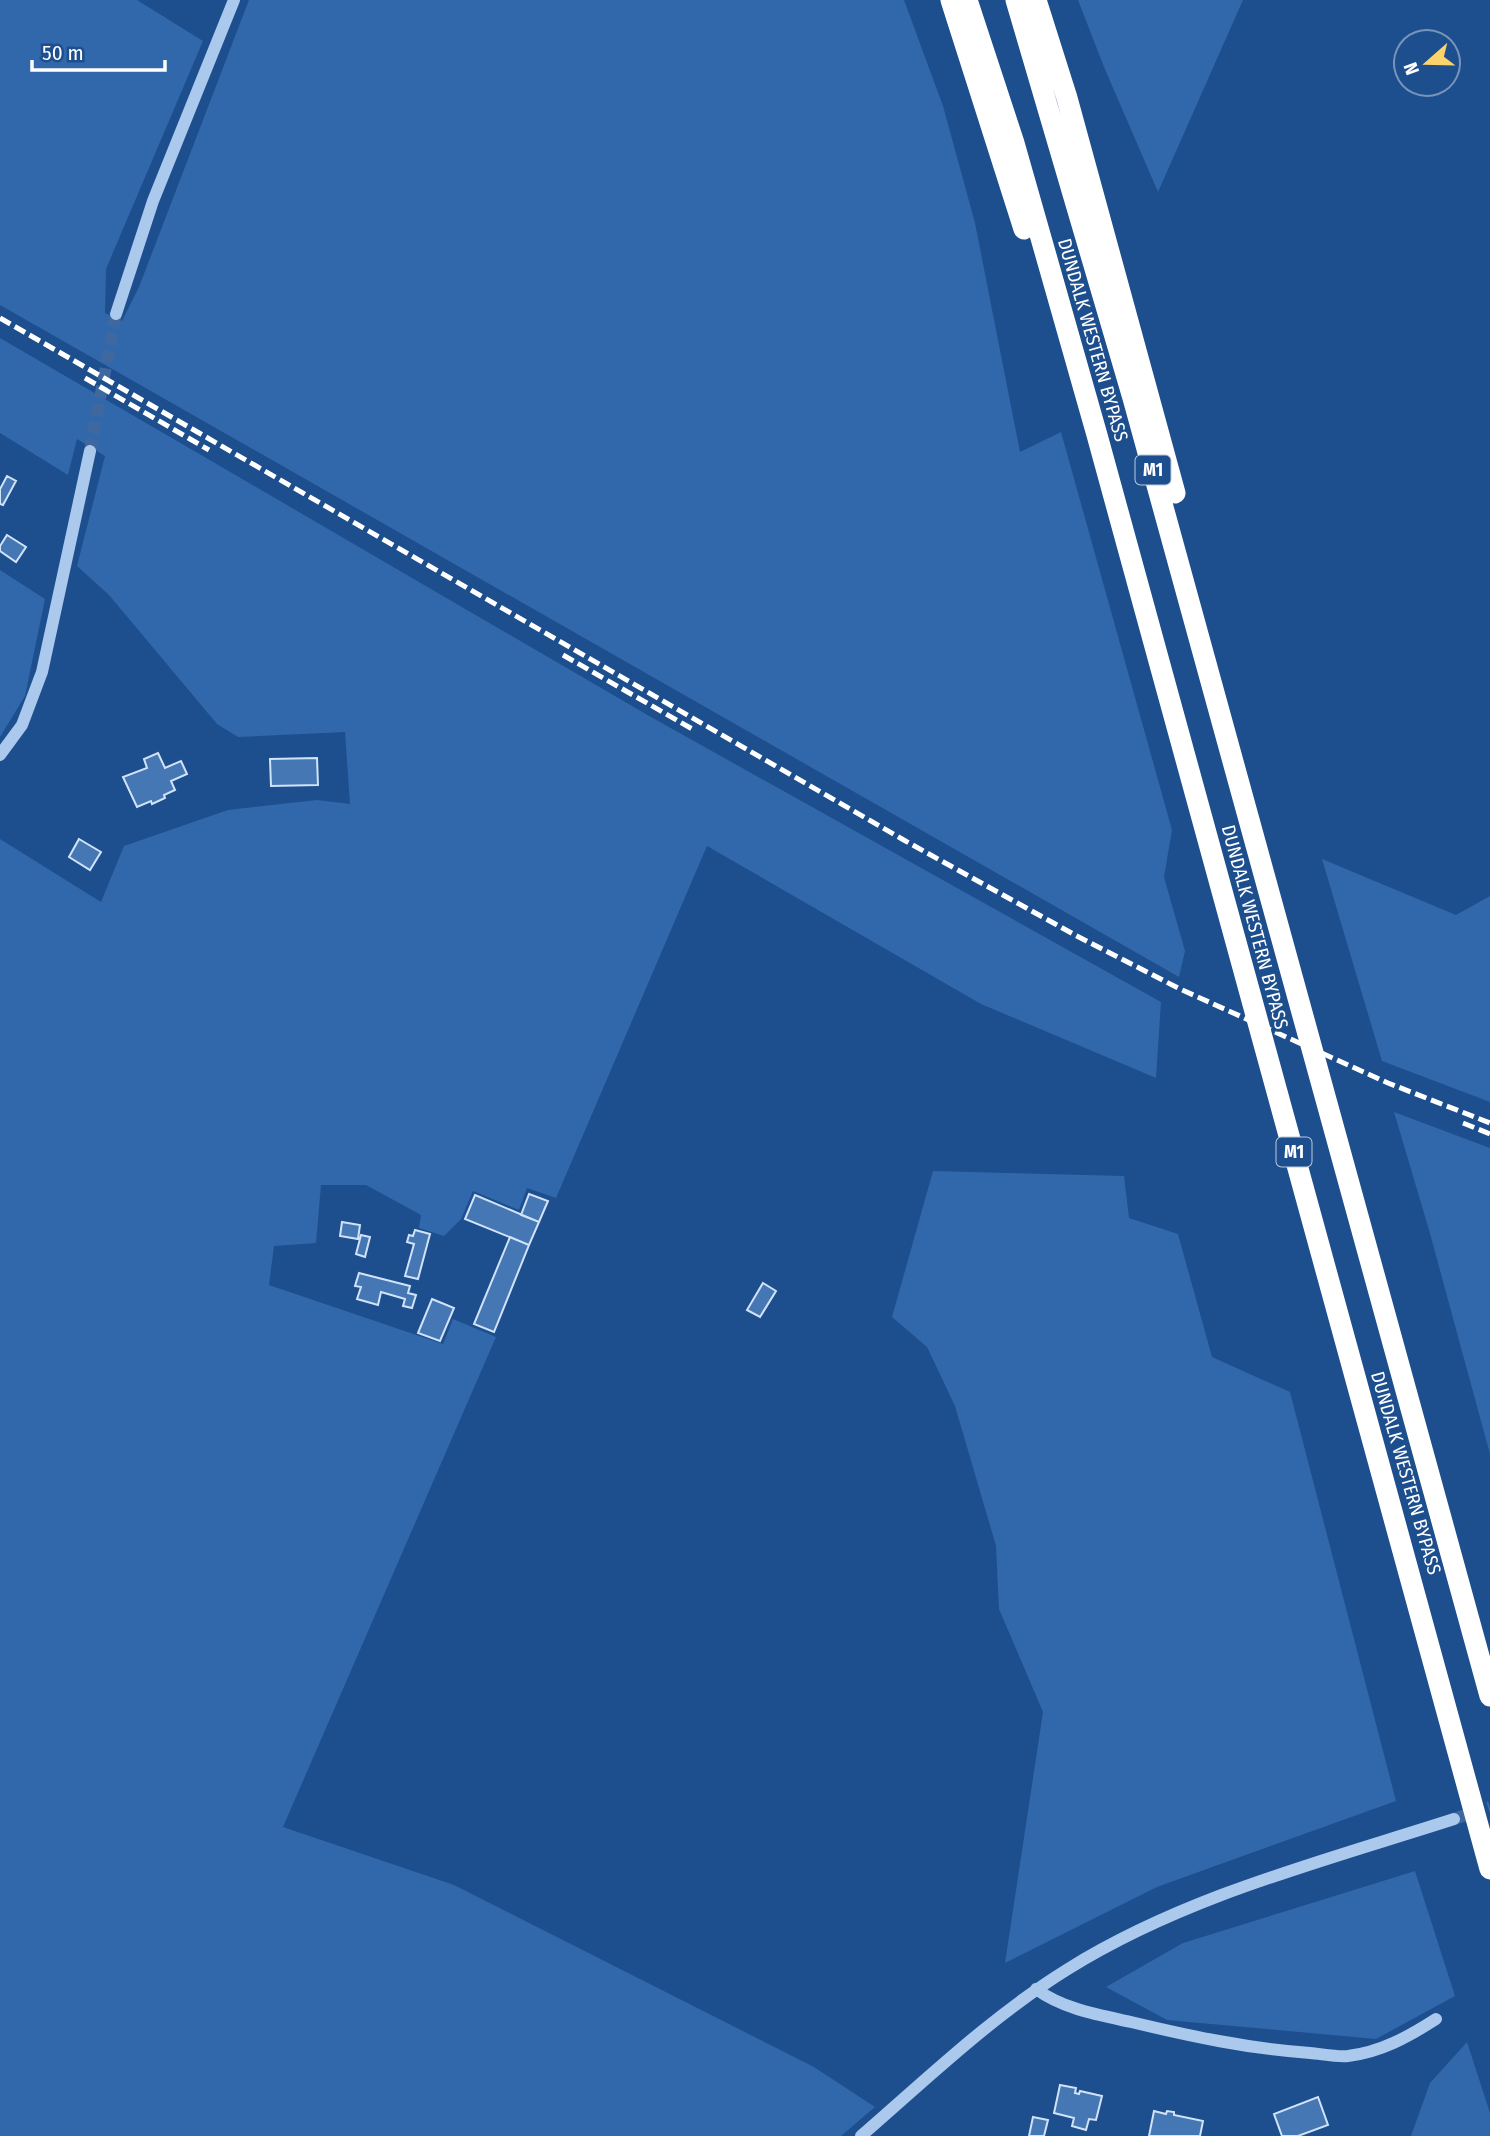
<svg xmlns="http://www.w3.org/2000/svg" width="1490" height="2136" viewBox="0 0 1490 2136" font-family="'Fira Sans Condensed',sans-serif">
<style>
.green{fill:#3168ab}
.building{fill:#4677b5;stroke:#d1e3f9;stroke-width:2}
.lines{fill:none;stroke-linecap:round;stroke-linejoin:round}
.minor-tunnel{stroke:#3f699e;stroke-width:12;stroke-dasharray:12 6;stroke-linecap:butt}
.minor{stroke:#abc8ed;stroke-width:12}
.highway{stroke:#fff;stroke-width:21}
.rail{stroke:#fff;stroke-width:5;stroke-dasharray:12 5;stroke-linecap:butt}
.labels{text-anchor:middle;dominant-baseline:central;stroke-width:6;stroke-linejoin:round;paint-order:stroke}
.shield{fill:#1d4e8d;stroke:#bbcadd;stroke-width:2}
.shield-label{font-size:18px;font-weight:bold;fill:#fff}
.street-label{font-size:19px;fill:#fff;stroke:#1d4e8d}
</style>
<rect width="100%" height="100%" fill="#1d4e8d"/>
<path class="green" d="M0 0H137L203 41 106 269 105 313 122 321 139 287 249 0H904L943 106 975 223 1020 452 1061 432 1172 830 1164 877 1185 951 1179 977 0 305Z
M1078 0H1243L1158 192 1104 67Z
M0 338 651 717 1161 1002 1156 1078 981 1004 707 846 556 1198 527 1188 519 1210 473 1191 461 1219 444 1236 419 1228 421 1215 366 1185H321L316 1243 274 1246 269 1285 443 1344 453 1319 496 1337 283 1827 454 1885 814 2067 875 2107 841 2136H0V839L101 902 124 846 228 810 317 800 350 804 345 732 238 737 217 724 109 595 77 566 105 456 77 439 68 475 0 433Z
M0 570 45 599 25 696 0 737Z
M1322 859 1456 915 1490 896V1102L1382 1061Z
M1394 1112 1490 1148V1454L1429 1230Z
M933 1171 1124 1176 1129 1218 1178 1234 1212 1357 1290 1392 1396 1801 1157 1887 1005 1963 1043 1712 999 1609 996 1546 955 1406 927 1347 892 1317Z
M1415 1871 1455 1996 1376 2039 1167 2020 1106 1987 1183 1943Z
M1467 2042 1490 2113V2136H1411L1430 2083Z"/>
<path class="building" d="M7 476 16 481 3 505 0 504V489Z
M7 535 26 547 16 562 0 551V546Z
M158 753 165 768 181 761 187 774 171 781 175 790 164 795 165 798 152 804 151 801 137 807 123 777 147 768 144 759Z
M317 758 318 785 271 786 270 759Z
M79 839 101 852 90 870 69 857Z
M529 1194 548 1201 539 1222 521 1215Z
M475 1195 539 1222 529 1245 465 1219Z
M342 1222 360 1225 358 1239 340 1236Z
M415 1230 430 1234 418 1279 405 1276 414 1244 407 1242 409 1235 413 1236Z
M361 1235 370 1237 365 1257 356 1254Z
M510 1237 529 1245 494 1332 474 1324Z
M359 1273 410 1286 408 1293 416 1295 412 1308 403 1306 405 1299 381 1292 378 1305 357 1299 361 1287 355 1286Z
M763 1283 776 1291 760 1317 747 1310Z
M432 1299 454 1308 440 1341 418 1333Z
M1060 2085 1076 2088 1075 2093 1079 2094 1080 2091 1102 2096 1096 2120 1089 2119 1086 2130 1072 2126 1074 2118 1054 2113Z
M1318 2097 1328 2125 1298 2136H1282L1274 2114Z
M1154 2111 1166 2114 1167 2111 1174 2112V2115L1203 2121 1200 2136H1149Z
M1033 2117 1048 2120 1044 2136H1029Z"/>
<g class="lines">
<path class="minor-tunnel" d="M90 451 116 314
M1454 1819 1490 1807"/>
<path class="minor" d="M116 314 153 201 234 0
M0 755 22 725 42 672 90 451
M1036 1989C1063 2009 1099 2015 1131 2022 1190 2036 1250 2049 1310 2053 1322 2054 1336 2057 1348 2056 1381 2052 1408 2037 1436 2019
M861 2136C928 2078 992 2016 1068 1969 1185 1896 1324 1861 1454 1819"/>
<path class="highway" d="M951 0 1024 229
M967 0 1014 143 1097 435 1490 1869
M1016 0 1133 398 1490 1696
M1036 0 1067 98 1175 493"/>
<path class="rail" d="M0 318 902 839 1075 935 1178 988 1388 1083 1490 1123
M85 378 209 450
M563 655 694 730
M1463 1123 1490 1134"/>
</g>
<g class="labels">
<g class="shield">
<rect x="1135.5" y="455.5" width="35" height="29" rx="5"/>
<rect x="1276.5" y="1137.5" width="35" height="29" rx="5"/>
</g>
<g class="shield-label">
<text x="1153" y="470">M1</text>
<text x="1294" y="1152">M1</text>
</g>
<g class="street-label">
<text transform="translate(1093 340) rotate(74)">DUNDALK WESTERN BYPASS</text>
<text transform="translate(1255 927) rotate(75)">DUNDALK WESTERN BYPASS</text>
<text transform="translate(1406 1473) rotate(74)">DUNDALK WESTERN BYPASS</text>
</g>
</g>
<g transform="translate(1427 63) rotate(250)"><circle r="33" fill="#1d4e8d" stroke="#7795bb" stroke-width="2"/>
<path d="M0-5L12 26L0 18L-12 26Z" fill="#fcd26a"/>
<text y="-10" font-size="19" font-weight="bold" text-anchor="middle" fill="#ffffff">N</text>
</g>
<path d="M32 60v10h133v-10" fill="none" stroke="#ffffff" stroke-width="3.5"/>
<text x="42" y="60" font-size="21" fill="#ffffff" stroke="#1d4e8d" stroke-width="5" paint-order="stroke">50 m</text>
</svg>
